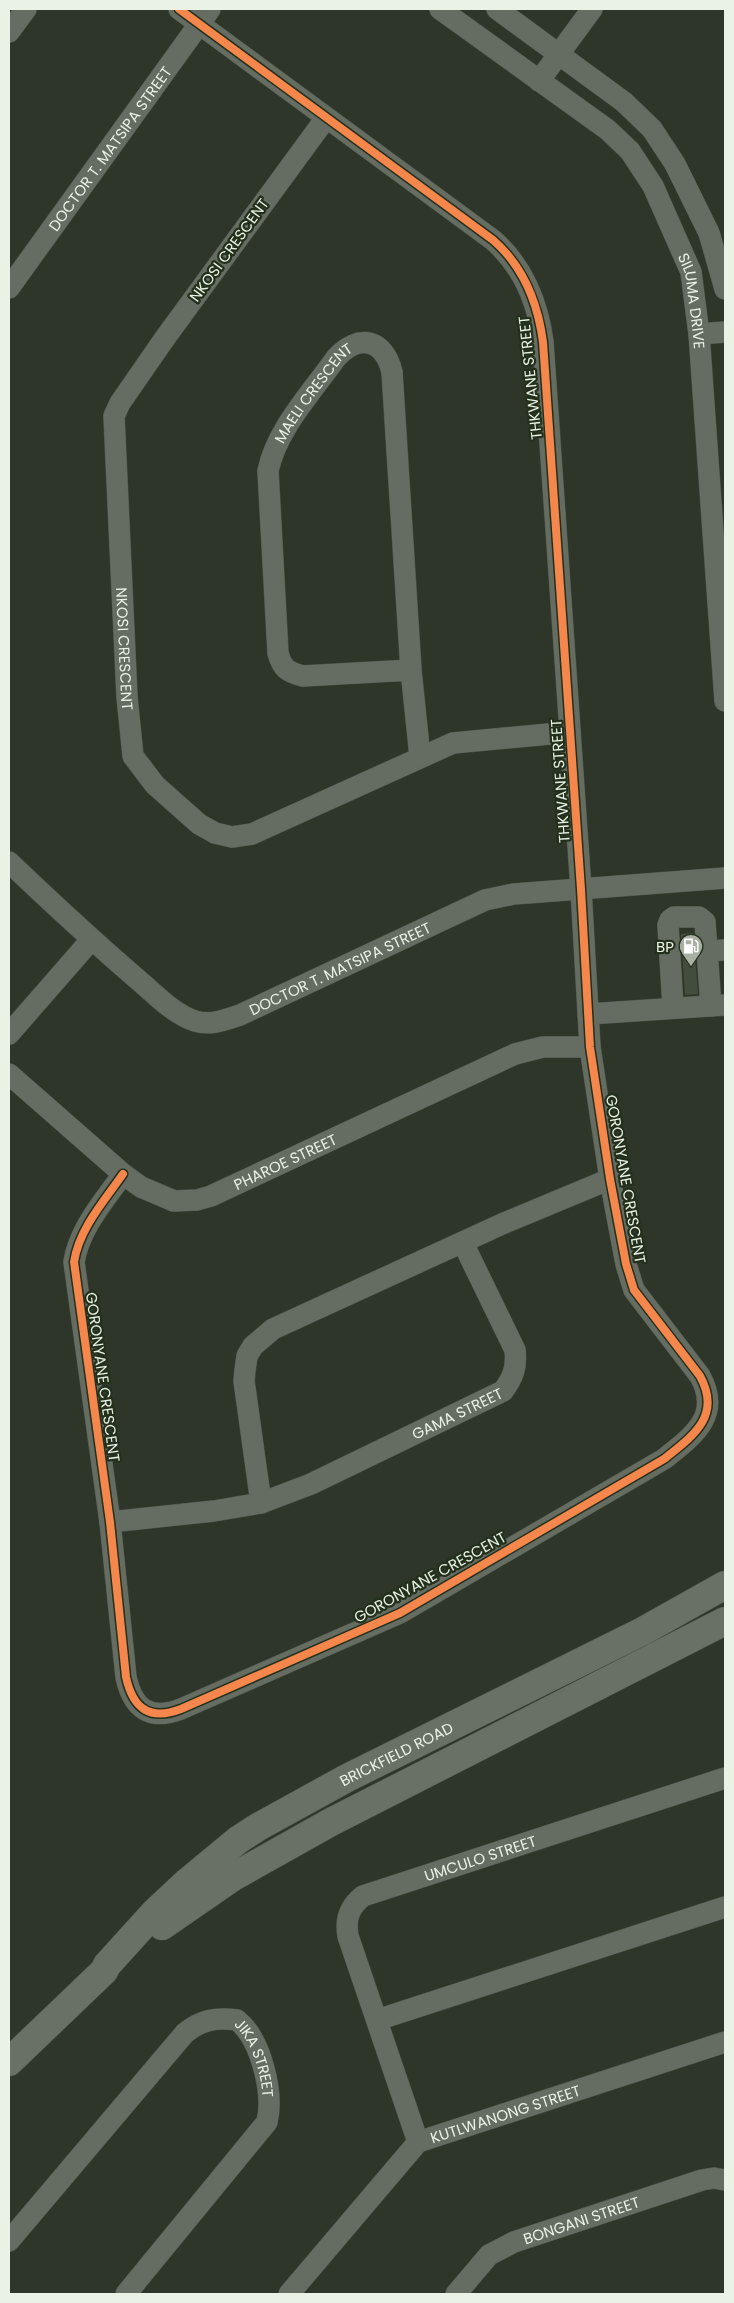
<svg xmlns="http://www.w3.org/2000/svg" width="734" height="2303" viewBox="0 0 734 2303" font-family="Poppins,sans-serif">
<style>
.building{fill:#434d3d}
.lines{fill:none;stroke-linecap:round;stroke-linejoin:round}
.minor-casing{stroke:#4d544a;stroke-width:22}
.major-casing{stroke:#4d544a;stroke-width:29}
.minor{stroke:#656c61;stroke-width:21}
.major{stroke:#687163;stroke-width:28}
.cycleway-casing{stroke:#23301c;stroke-width:11}
.cycleway{stroke:#f5874c;stroke-width:8}
.labels{text-anchor:middle;dominant-baseline:central;stroke-width:4.5;stroke-linejoin:round;paint-order:stroke}
.street-label{font-size:15px;fill:#e9f2e5;stroke:#23301c}
.poi-label{font-size:15px;fill:#e9f2e5;stroke:#23301c;text-anchor:end}
</style>
<rect width="100%" height="100%" fill="#2e362a"/>
<path class="building" d="M693 933 698 994 685 995 681 934Z"/>
<g class="lines">
<g class="minor-casing">
<g id="minor">
<path id="s1" d="M440 9 608 130 630 151 653 186 691 272 699 334 725 701"/>
<path d="M497 9 624 102 652 129 675 164 709 233 725 289"/>
<path d="M9 32 26 9"/>
<path d="M539 81 592 9"/>
<path id="s2" d="M326 118 165 338 120 403 114 416 127 697 133 756 155 785 199 824 215 833 232 837 252 834 453 743 570 732"/>
<path id="s3" d="M9 288 210 9"/>
<path d="M699 334 725 332"/>
<path id="s4" d="M411 670 303 676C287 672 282 668 278 653L268 471C276 430 312 392 336 358 359 333 384 339 392 372L411 670 420 757"/>
<path id="s5" d="M9 862C51 902 93 941 136 978 154 993 173 1014 195 1021 210 1026 225 1020 240 1015L485 900 514 894 725 878"/>
<path d="M707 951 725 950"/>
<path d="M673 1007 668 925 670 920 674 917H699L705 922 711 1006"/>
<path d="M588 1014 725 1005"/>
<path d="M9 1034 91 940"/>
<path id="s6" d="M9 1074 123 1174 141 1187 174 1201 197 1200 211 1196 515 1054 543 1047H590"/>
<path d="M123 1174C104 1201 79 1229 74 1262L110 1522 126 1677C133 1709 150 1721 181 1709L400 1613 664 1459C693 1436 722 1416 700 1376L634 1290 626 1264 610 1179 590 1047 581 889 543 342C538 304 523 266 493 240L179 9"/>
<path d="M261 1503 244 1381 245 1370 247 1356 253 1346 273 1329 502 1224 610 1179"/>
<path id="s7" d="M110 1522 214 1511 261 1503 311 1484 503 1391C513 1378 517 1367 515 1350L463 1243"/>
<path d="M377 2020 725 1907"/>
<path id="s8" d="M418 2142 348 1936C345 1919 349 1907 363 1896L725 1778"/>
<path id="s9" d="M9 2241 185 2033C201 2020 216 2017 237 2020 261 2039 274 2093 267 2122L126 2294"/>
<path id="s10" d="M289 2294 418 2142 725 2042"/>
<path id="s11" d="M456 2294 489 2255 514 2242 702 2180 714 2178 725 2180"/>
</g>
</g>
<g class="major-casing">
<g id="major">
<path d="M162 1926 233 1877 331 1822 725 1621"/>
<path id="s12" d="M9 2062 104 1971 107 1965 155 1912 186 1883 238 1840 258 1827 347 1778 643 1631 725 1585"/>
</g>
</g>
<use href="#minor" class="minor"/>
<use href="#major" class="major"/>
<g class="cycleway-casing">
<path id="cycleway" d="M123 1174C104 1201 79 1229 74 1262L110 1522 126 1677C133 1709 150 1721 181 1709L400 1613 664 1459C693 1436 722 1416 700 1376L634 1290 626 1264 610 1179 590 1047 581 889 543 342C538 304 523 266 493 240L179 9"/>
</g>
<use href="#cycleway" class="cycleway"/>
</g>
<defs>
<g id="fuel-pin" transform="scale(1.25)"><path d="M0 17L-7.5 6A9.5 9.5 0 1 1 7.5 6Z" fill="#a8b0a4" stroke="#23301c"/><path d="M-5.5-6h7V0h2V4h1.3V-2.5L3-4.5l.8-.8L6-3V5H2.5V1h-1V6h-7ZM-4.2-4.7v3.2H.2V-4.7Z" fill="#fff"/></g>
</defs>
<g fill-rule="evenodd">
<use href="#fuel-pin" x="691" y="946"/>
</g>
<g class="labels">
<g class="street-label">
<text stroke="none"><textPath href="#s3" startOffset="172">DOCTOR T. MATSIPA STREET</textPath></text>
<text transform="translate(229 250) rotate(-54)">NKOSI CRESCENT</text>
<text stroke="none"><textPath href="#s1" startOffset="402">SILUMA DRIVE</textPath></text>
<text transform="translate(530 378) rotate(-96)">THKWANE STREET</text>
<text stroke="none"><textPath href="#s4" startOffset="418">MAELI CRESCENT</textPath></text>
<text stroke="none"><textPath href="#s2" startOffset="599">NKOSI CRESCENT</textPath></text>
<text transform="translate(560 781) rotate(-94)">THKWANE STREET</text>
<text stroke="none"><textPath href="#s5" startOffset="402">DOCTOR T. MATSIPA STREET</textPath></text>
<text stroke="none"><textPath href="#s6" startOffset="329">PHAROE STREET</textPath></text>
<text transform="translate(626 1179) rotate(80)">GORONYANE CRESCENT</text>
<text transform="translate(103 1377) rotate(82)">GORONYANE CRESCENT</text>
<text stroke="none"><textPath href="#s7" startOffset="368">GAMA STREET</textPath></text>
<text transform="translate(430 1577) rotate(-29)">GORONYANE CRESCENT</text>
<text stroke="none"><textPath href="#s12" startOffset="500">BRICKFIELD ROAD</textPath></text>
<text stroke="none"><textPath href="#s8" startOffset="386">UMCULO STREET</textPath></text>
<text stroke="none"><textPath href="#s9" startOffset="371">JIKA STREET</textPath></text>
<text stroke="none"><textPath href="#s10" startOffset="291">KUTLWANONG STREET</textPath></text>
<text stroke="none"><textPath href="#s11" startOffset="150">BONGANI STREET</textPath></text>
</g>
<g class="poi-label">
<text x="674" y="946">BP</text>
</g>
</g>
<rect width="734" height="2303" fill="none" stroke="#e9f2e5" stroke-width="20"/>
</svg>
